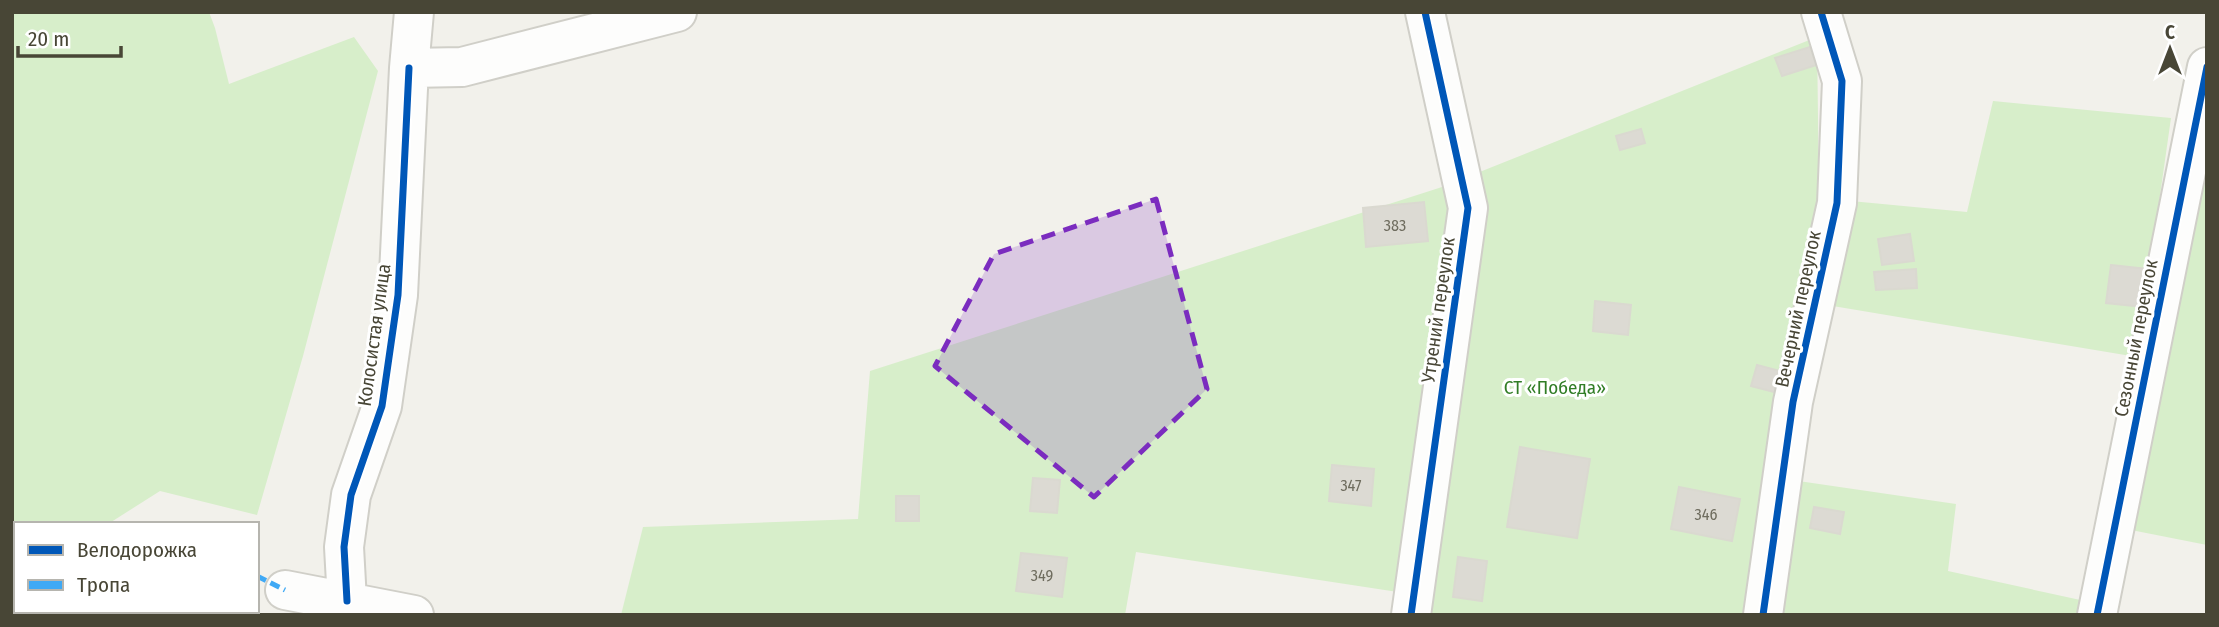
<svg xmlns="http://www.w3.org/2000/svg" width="2219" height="627" viewBox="0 0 2219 627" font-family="'Fira Sans Condensed',sans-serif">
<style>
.green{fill:#d7eeca}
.building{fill:#dcdad3;stroke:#dad9d0;stroke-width:2}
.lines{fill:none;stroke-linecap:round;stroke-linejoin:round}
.minor-casing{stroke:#d0cfc8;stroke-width:42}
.minor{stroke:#fdfdfc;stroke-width:38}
.quiet{stroke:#3fa9f5;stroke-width:5;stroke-dasharray:10 5;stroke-linecap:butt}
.cycleway-casing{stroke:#fff;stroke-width:11}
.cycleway{stroke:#0057b8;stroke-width:7}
.marked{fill:#7b2cbf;fill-opacity:0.2;stroke:#7b2cbf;stroke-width:5;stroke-dasharray:14 9;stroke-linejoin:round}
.labels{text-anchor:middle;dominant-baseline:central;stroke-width:6;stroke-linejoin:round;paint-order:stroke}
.number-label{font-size:16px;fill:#6e6c5e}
.street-label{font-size:19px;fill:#484636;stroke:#fff}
.park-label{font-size:19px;fill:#317d26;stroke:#fff}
</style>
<rect width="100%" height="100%" fill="#f2f1eb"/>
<path class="green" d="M12 12H209L215 28 229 84 354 37 378 71 303 356 257 515 160 491 108 524H16V540L12 541Z
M1817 37 1819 198 1967 212 1993 101 2171 118 2137 357 1803 301 1772 477 1956 504 1948 571 2085 601 2082 615H1422L1424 596 1136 552 1125 615H621L643 527 858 519 870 371 1442 187Z
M2207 161V545L2126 529Z"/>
<path class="building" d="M1810 47 1816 65 1782 76 1775 58Z
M1641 129 1645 143 1620 150 1616 136Z
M1424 202 1428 241 1366 247 1363 208Z
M1910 234 1914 261 1882 265 1878 239Z
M2111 265 2147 269 2143 307 2106 303Z
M1916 269 1917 288 1876 290 1874 272Z
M1595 301 1631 305 1628 335 1593 331Z
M1757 365 1784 372 1778 393 1751 386Z
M1520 447 1590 459 1577 538 1507 527Z
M1332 465 1374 469 1371 506 1329 501Z
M1033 478 1060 480 1057 513 1030 511Z
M1679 487 1740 499 1732 541 1671 529Z
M896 496H919V521H896Z
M1814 507 1844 512 1840 534 1810 528Z
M1021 553 1067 558 1062 597 1016 591Z
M1458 557 1487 561 1482 601 1453 597Z"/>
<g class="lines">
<g class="minor-casing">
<path id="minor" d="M414 12 409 68 462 67 677 12
M285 590 414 615
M347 601 344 547 351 495 382 406 398 295 409 68
M1411 615 1468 208 1425 12
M1763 615 1793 402 1837 203 1842 81 1821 12
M2097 615 2207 67"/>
</g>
<use href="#minor" class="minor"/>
<path class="quiet" d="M12 564H16
M257 576 285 590"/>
<g class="cycleway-casing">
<path id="cycleway" d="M347 601 344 547 351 495 382 406 398 295 409 68
M1411 615 1468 208 1425 12
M1763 615 1793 402 1837 203 1842 81 1821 12
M2097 615 2207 67"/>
</g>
<use href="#cycleway" class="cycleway"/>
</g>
<path class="marked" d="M1156 199 1207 389 1094 497 935 366 994 254Z"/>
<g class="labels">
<g class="number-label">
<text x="1395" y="225">383</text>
<text x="1351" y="485">347</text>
<text x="1706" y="514">346</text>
<text x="1042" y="575">349</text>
</g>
<g class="street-label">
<text transform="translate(1798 309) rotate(-78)">Вечерний переулок</text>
<text transform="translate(1438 310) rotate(-82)">Утрений переулок</text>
<text transform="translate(374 335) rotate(-82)">Колосистая улица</text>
<text transform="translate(2136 338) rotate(-79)">Сезонный переулок</text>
</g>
<g class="park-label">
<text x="1555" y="387">СТ «Победа»</text>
</g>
</g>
<rect width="2219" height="627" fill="none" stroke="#484636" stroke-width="28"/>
<rect x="14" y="522" width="245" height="91" fill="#ffffff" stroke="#b6b5af" stroke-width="2"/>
<rect x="28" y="545" width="35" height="10" fill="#0057b8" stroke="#b6b5af" stroke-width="2"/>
<text x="77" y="557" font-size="21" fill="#484636">Велодорожка</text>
<rect x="28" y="580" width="35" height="10" fill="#3fa9f5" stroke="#b6b5af" stroke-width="2"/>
<text x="77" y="592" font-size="21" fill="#484636">Тропа</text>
<g transform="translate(2170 49)" stroke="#ffffff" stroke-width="5" paint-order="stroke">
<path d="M0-5L12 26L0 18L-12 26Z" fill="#484636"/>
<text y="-10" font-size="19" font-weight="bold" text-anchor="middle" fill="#484636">С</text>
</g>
<path d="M18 46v10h103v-10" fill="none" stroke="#484636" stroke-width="3.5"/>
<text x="28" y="46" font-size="21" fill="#484636" stroke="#ffffff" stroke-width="5" paint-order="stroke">20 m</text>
</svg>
